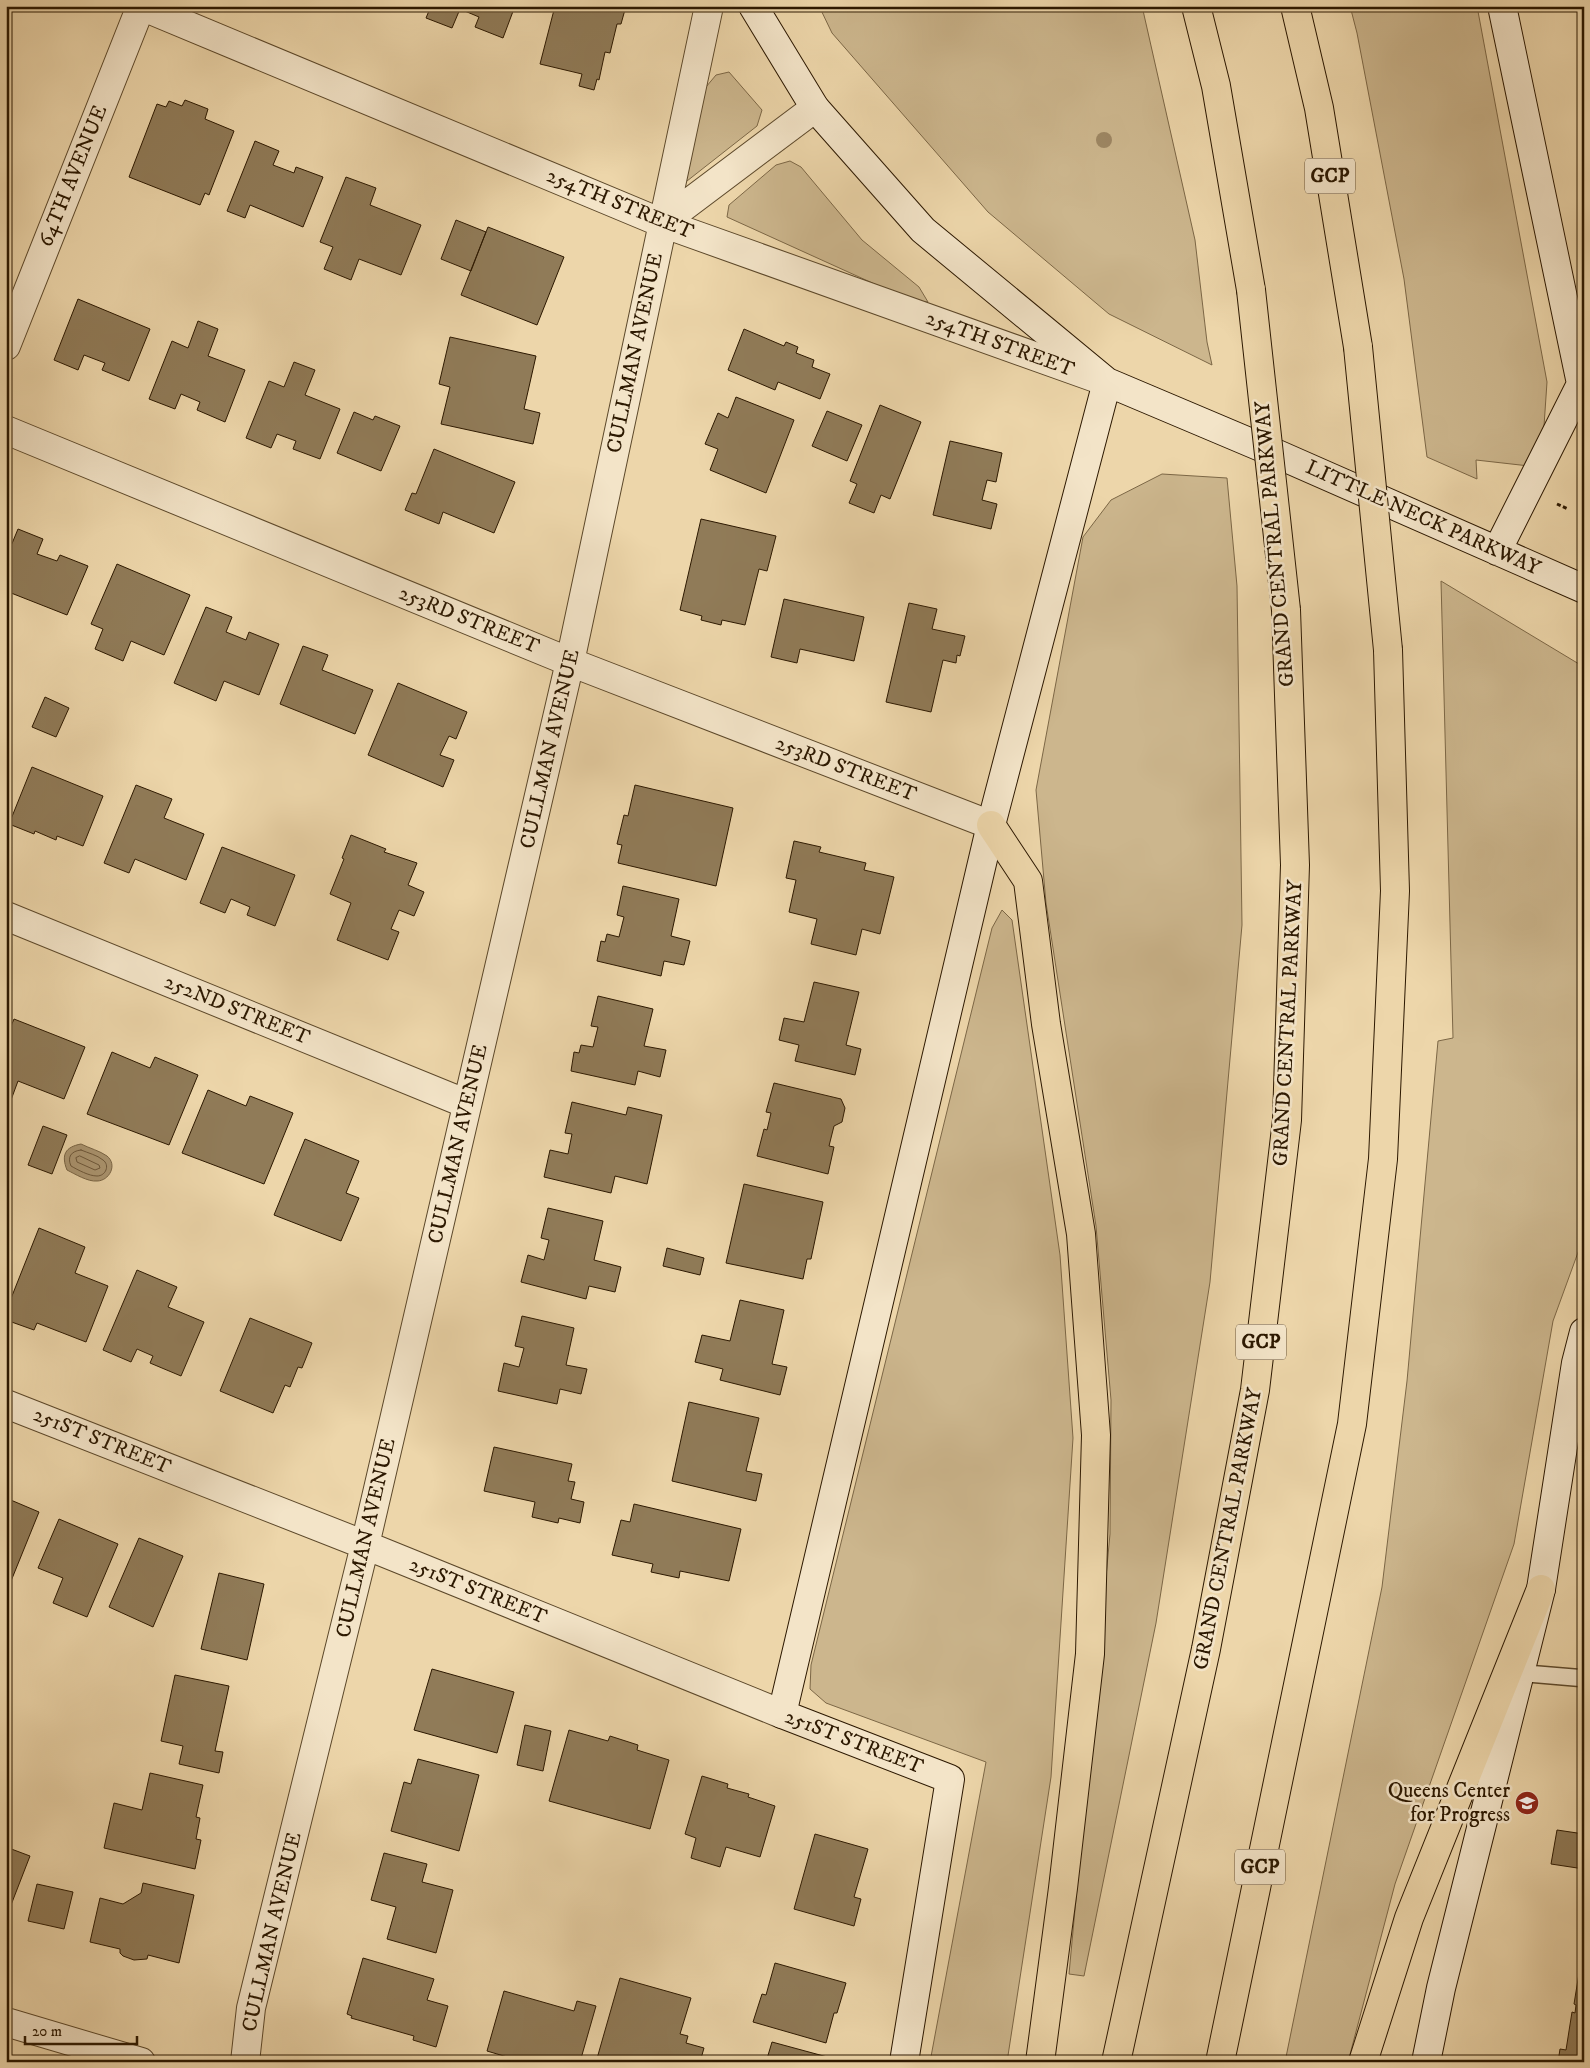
<svg xmlns="http://www.w3.org/2000/svg" width="1590" height="2068" viewBox="0 0 1590 2068" font-family="'IM FELL DW Pica',serif">
<style>
.green{fill:#ccb68d;stroke:#7c6746}
.water{fill:#ab9570;stroke:#786343}
.lines{fill:none;stroke-linecap:round;stroke-linejoin:round}
.shore{stroke:#6c5638;stroke-width:1}
.building{fill:#907b58;stroke:#2c1800}
.lane-casing{stroke:#5c482a;stroke-width:19}
.street-casing{stroke:#5c482a;stroke-width:30}
.secondary-casing{stroke:#2c1800;stroke-width:30}
.highway-casing{stroke:#2c1800;stroke-width:30}
.path{stroke:#2c1800;stroke-width:3;stroke-dasharray:4 2.5;stroke-linecap:butt}
.lane{stroke:#f3e4c8;stroke-width:16}
.street{stroke:#f3e4c8;stroke-width:28}
.secondary{stroke:#f3e4c8;stroke-width:28}
.highway{stroke:#edd6aa;stroke-width:28}
.highway-bridge-casing{stroke:#2c1800;stroke-width:30;stroke-linecap:butt}
.highway-bridge{stroke:#edd6aa;stroke-width:28}
.tree{fill:#9d8764}
.labels{text-anchor:middle;dominant-baseline:central;stroke-width:5;stroke-linejoin:round;paint-order:stroke}
.shield{fill:#f3e4c8;stroke:#68553c;stroke-width:1}
.shield-label{font-size:20px;font-weight:bold;fill:#2c1800}
.street-label{font-size:21px;fill:#2c1800;stroke:#f3e4c8}
.poi-label{font-size:21px;fill:#2c1800;stroke:#f3e4c8;text-anchor:end}
</style>
<rect width="100%" height="100%" fill="#edd6aa"/>
<filter id="stains"><feTurbulence type="fractalNoise" baseFrequency=".004" numOctaves="4"/><feColorMatrix values="0 0 0 0 .2 0 0 0 0 .09 0 0 0 0 .02 0 0 0 .5 -.17"/></filter>
<radialGradient id="worn" r=".72"><stop offset=".6" stop-color="#630" stop-opacity="0"/><stop offset="1" stop-color="#630" stop-opacity=".3"/></radialGradient>
<path class="green" d="M819 6H1142L1195 240 1207 342 1212 365 1109 314 988 212 832 33Z
M1350 6H1477L1547 382 1544 426 1529 466 1476 460 1477 479 1427 457 1404 279 1357 33Z
M729 72 762 110 757 126 687 181 681 173 701 93 716 75Z
M790 161 801 167 862 240 919 287 928 302 912 301 727 217 729 205 776 165Z
M1162 474 1227 478 1237 586 1242 925 1210 1282 1156 1623 1084 1976 1069 1974 1110 1534 1111 1400 1096 1226 1046 903 1036 790 1083 537 1111 500Z
M1441 581 1584 667V1236L1553 1321 1514 1544 1395 1884 1348 2062H1285L1382 1587 1407 1381 1438 1041 1453 1038Z
M1002 910 1012 920 1060 1255 1073 1438 1051 1777 1007 2062H930L986 1762 826 1703 810 1689 811 1665 992 928Z"/>
<path class="water" d="M81 1144C89 1148 100 1151 107 1156 118 1165 109 1181 97 1181 88 1182 75 1174 67 1170 61 1155 65 1147 81 1144Z"/>
<g class="lines">
<path class="shore" d="M81 1150C88 1153 97 1155 103 1160 110 1165 106 1176 97 1176 89 1176 78 1170 71 1166 67 1157 71 1151 81 1150Z
M80 1156 99 1165 100 1168 95 1170 77 1162 76 1158Z"/>
</g>
<path class="building" d="M431 6H515L503 38 475 27 479 17 460 9 452 28 426 18Z
M555 6H626L621 24H617L610 53 605 52 599 80 597 79 594 90 579 86 582 74 540 64Z
M185 100 208 109 205 119 234 131 209 195 205 193 200 205 129 177 157 104 166 107 169 101 182 106Z
M255 141 279 151 273 165 294 173 296 167 323 177 303 227 250 205 245 218 227 211Z
M346 177 376 188 370 205 421 225 401 275 359 259 351 280 324 269 333 247 320 242Z
M456 220 486 232 471 271 441 259Z
M488 227 564 257 537 325 461 295Z
M78 299 150 329 129 381 102 370 105 363 84 355 78 370 54 360Z
M198 321 218 329 208 356 245 370 225 422 197 410 200 402 181 394 175 409 149 399 172 341 188 348Z
M744 329 784 346 786 342 798 347 796 353 814 360 812 367 830 374 820 399 778 382 775 390 728 370Z
M450 337 536 356 524 409 540 413 533 444 441 424 450 387 439 384Z
M294 362 315 370 305 395 340 409 320 459 293 449 296 441 277 434 271 448 246 438 269 381 284 387Z
M736 397 794 420 766 493 710 470 718 449 705 444 718 413 728 418Z
M880 405 921 422 890 499 881 495 874 513 849 503 857 484 850 481Z
M827 411 862 425 847 461 812 446Z
M354 412 373 420 375 416 400 426 381 471 337 453Z
M950 441 1002 453 996 482 987 480 982 500 997 504 991 529 933 515Z
M434 449 515 482 494 533 443 512 439 524 405 510 412 493 416 494Z
M701 519 776 536 767 571 759 569 745 625 722 620 721 625 701 620 702 616 680 610Z
M18 529 43 539 37 554 57 561 60 555 88 566 67 615 6 591V558Z
M117 564 190 595 164 655 131 641 123 661 95 649 103 629 91 624Z
M784 599 864 617 854 661 800 649 797 663 771 657Z
M909 603 937 609 932 629 965 636 960 656 957 655 956 663 943 660 931 712 886 702Z
M206 607 232 617 226 632 246 640 249 632 279 644 259 695 224 681 216 701 174 683Z
M303 646 328 655 322 670 373 690 355 734 280 704Z
M398 683 467 712 456 739 449 736 440 755 454 760 443 787 368 755Z
M45 697 69 708 56 737 32 727Z
M32 767 103 796 83 846 57 836 56 840 35 831 34 834 9 824Z
M136 785 172 799 164 818 204 834 186 880 135 859 129 873 104 863Z
M635 785 733 808 716 886 618 863 622 845 617 844 624 815 628 816Z
M351 835 386 849 384 852 417 863 408 885 424 892 414 916 399 910 391 929 399 932 388 960 337 940 351 903 330 894 344 859 342 858Z
M794 841 821 847 819 852 866 863 864 870 894 877 880 934 862 929 856 955 811 944 817 919 789 912 796 880 786 878Z
M222 847 295 875 275 926 247 915 250 907 231 899 225 913 200 903Z
M623 886 679 899 671 936 690 941 684 965 664 961 661 976 597 961 601 941 605 942 607 934 619 937 624 917 617 915Z
M814 982 859 992 846 1045 861 1049 855 1075 795 1061 799 1045 779 1040 784 1018 804 1022Z
M598 996 653 1009 644 1046 666 1050 660 1077 638 1071 635 1085 571 1071 574 1052 579 1053 581 1045 593 1047 598 1027 591 1026Z
M14 1019 85 1047 64 1099 18 1081 11 1100 6 1098V1038Z
M112 1052 150 1068 155 1057 198 1075 169 1145 87 1114Z
M774 1083 841 1099 845 1108 842 1122 834 1126 829 1146 834 1147 828 1174 757 1156 764 1129 767 1130 771 1113 766 1112Z
M208 1090 246 1106 250 1096 293 1113 264 1184 182 1153Z
M572 1102 626 1115 628 1107 662 1115 647 1184 615 1176 611 1193 544 1177 550 1150 568 1154 572 1134 565 1133Z
M43 1126 67 1135 52 1174 28 1165Z
M305 1139 359 1161 346 1193 359 1198 341 1241 274 1215Z
M744 1184 823 1202 811 1259H807L803 1279 726 1263Z
M548 1208 603 1221 594 1260 621 1267 615 1292 589 1286 586 1299 521 1282 528 1255 544 1260 549 1240 541 1238Z
M39 1228 85 1247 75 1273 108 1286 86 1342 37 1323 34 1330 6 1320V1311Z
M667 1248 704 1258 700 1275 663 1266Z
M137 1270 177 1287 168 1307 204 1322 181 1376 150 1363 153 1356 137 1349 131 1362 103 1350Z
M740 1300 784 1310 772 1364 787 1367 780 1395 720 1380 723 1369 695 1362 702 1335 730 1341Z
M522 1316 574 1328 566 1365 587 1369 581 1394 560 1389 557 1404 498 1391 504 1363 519 1367 524 1348 515 1346Z
M250 1318 312 1343 302 1368 298 1367 290 1387 285 1385 273 1413 220 1391Z
M689 1402 759 1418 746 1471 762 1474 756 1501 672 1481Z
M494 1447 572 1464 568 1481 575 1482 571 1499 584 1502 580 1523 559 1518 558 1523 532 1517 535 1502 484 1491Z
M6 1498 39 1512 9 1586 6 1585Z
M634 1504 741 1529 729 1581 680 1571 679 1578 651 1572 653 1564 612 1555 621 1520 630 1522Z
M59 1519 118 1544 87 1617 53 1603 63 1578 38 1568Z
M139 1538 183 1556 153 1627 109 1607Z
M219 1573 264 1584 247 1660 201 1649Z
M432 1669 514 1692 497 1753 414 1730Z
M175 1675 229 1686 215 1751 223 1752 219 1773 179 1764 183 1746 161 1741Z
M525 1725 551 1731 543 1771 517 1765Z
M569 1730 608 1741 610 1736 638 1745 637 1750 669 1760 650 1829 549 1801Z
M418 1759 479 1775 459 1851 391 1831 404 1782 411 1784Z
M150 1773 203 1785 196 1817 200 1818 196 1839 201 1840 195 1869 104 1848 114 1803 142 1810Z
M702 1776 728 1784 727 1788 749 1794 748 1797 775 1806 760 1857 726 1847 720 1867 691 1858 696 1838 685 1834Z
M1557 1830 1584 1834V1869L1551 1864Z
M815 1834 868 1849 854 1897 861 1899 854 1926 794 1909Z
M6 1847 30 1856 11 1905 6 1903Z
M384 1853 427 1864 422 1882 453 1890 436 1953 387 1939 396 1907 371 1900Z
M143 1883 194 1895 179 1963 148 1955 147 1959 134 1960 123 1956 120 1953V1949L90 1942 100 1898 123 1904 141 1893Z
M37 1884 73 1892 64 1929 28 1921Z
M363 1958 434 1979 427 2000 448 2006 436 2047 413 2040 414 2036 351 2018 352 2016 347 2014Z
M775 1963 846 1983 837 2013H834L826 2043 753 2022 762 1994 766 1995Z
M1580 1967H1584V2062H1558L1560 2049 1566 2050 1572 2012 1575 2013 1576 2005 1574 2004Z
M620 1978 691 1998 680 2034 688 2036 686 2043 704 2048 700 2062H596Z
M504 1991 574 2011 577 2001 596 2006 580 2062H524L487 2051Z
M772 2042 831 2058 830 2062H766Z"/>
<g class="lines">
<g class="lane-casing">
<path id="lane" d="M1520 1673 1580 1678 1584 1675"/>
</g>
<g class="street-casing">
<path id="street" d="M141 6 662 223 1104 381
M662 223 815 108
M6 346 141 6
M6 430 570 662 991 825
M6 916 467 1104
M6 1404 365 1545 782 1714
M6 2022 141 2062
M245 2062 251 2008 365 1545 570 662 709 6"/>
</g>
<g class="secondary-casing">
<path id="secondary" d="M753 6 815 108 923 230 1107 382 1268 450 1584 589
M1502 6 1584 398
M1497 551 1581 384
M904 2062 950 1779 782 1714 991 825 1107 382
M1426 2062 1441 1988 1541 1589 1576 1363 1584 1332"/>
</g>
<g class="highway-casing">
<path id="highway" d="M1196 6 1216 86 1251 290
M1295 6 1319 108 1358 347
M991 825 1028 881 1046 1024 1081 1234 1096 1435 1090 1654 1063 1888 1040 2062
M1116 2062 1206 1649 1255 1390 1287 1120 1295 865 1286 610
M1220 2062 1352 1424 1383 1159 1395 891 1388 650
M1363 2062 1409 1918 1541 1589"/>
</g>
<path class="path" d="M1557 504 1568 509"/>
<use href="#lane" class="lane"/>
<use href="#street" class="street"/>
<use href="#secondary" class="secondary"/>
<use href="#highway" class="highway"/>
<g class="highway-bridge-casing">
<path id="highway-bridge" d="M1251 290 1286 610
M1358 347 1388 650"/>
</g>
<use href="#highway-bridge" class="highway-bridge"/>
</g>
<circle class="tree" cx="1104" cy="140" r="8"/>
<defs>
<g id="school-disc" transform="scale(1.25)"><circle r="9.5" fill="#8f2418" stroke="#f3e4c8"/><path d="M0-5L7-2L0 1L-7-2ZM-4 1L0 2.5L4 1V4Q0 6-4 4Z" fill="#fff"/></g>
</defs>
<g fill-rule="evenodd">
<use href="#school-disc" x="1527" y="1803"/>
</g>
<g class="labels">
<g class="shield">
<rect x="1305" y="158.5" width="50" height="35" rx="4"/>
<rect x="1236" y="1324.5" width="50" height="35" rx="4"/>
<rect x="1235" y="1849.5" width="50" height="35" rx="4"/>
</g>
<g class="shield-label">
<text x="1330" y="176">GCP</text>
<text x="1261" y="1342">GCP</text>
<text x="1260" y="1867">GCP</text>
</g>
<g class="street-label">
<text transform="translate(73 176) rotate(-68)">64TH AVENUE</text>
<text transform="translate(620 204) rotate(22)">254TH STREET</text>
<text transform="translate(1000 344) rotate(20)">254TH STREET</text>
<text transform="translate(635 353) rotate(-78)">CULLMAN AVENUE</text>
<text transform="translate(1423 518) rotate(24)">LITTLE NECK PARKWAY</text>
<text transform="translate(1275 544) rotate(-95)">GRAND CENTRAL PARKWAY</text>
<text transform="translate(469 620) rotate(22)">253RD STREET</text>
<text transform="translate(550 749) rotate(-77)">CULLMAN AVENUE</text>
<text transform="translate(846 769) rotate(21)">253RD STREET</text>
<text transform="translate(237 1010) rotate(22)">252ND STREET</text>
<text transform="translate(1288 1023) rotate(-87)">GRAND CENTRAL PARKWAY</text>
<text transform="translate(458 1144) rotate(-77)">CULLMAN AVENUE</text>
<text transform="translate(102 1441) rotate(22)">251ST STREET</text>
<text transform="translate(1228 1529) rotate(-79)">GRAND CENTRAL PARKWAY</text>
<text transform="translate(366 1538) rotate(-77)">CULLMAN AVENUE</text>
<text transform="translate(478 1591) rotate(22)">251ST STREET</text>
<text transform="translate(854 1742) rotate(21)">251ST STREET</text>
<text transform="translate(272 1932) rotate(-77)">CULLMAN AVENUE</text>
</g>
<g class="poi-label">
<text x="1510" y="1791">Queens Center<tspan x="1510" dy="24">for Progress</tspan></text>
</g>
</g>
<rect width="1590" height="2068" fill="none" stroke="#edd6aa" stroke-width="25"/>
<rect x="8" y="8" width="1575" height="2053" fill="none" stroke="#2c1800" stroke-width="2.5"/>
<rect x="12" y="12" width="1565" height="2043" fill="none" stroke="#2c1800"/>
<path d="M25 2036v8h112v-8" fill="none" stroke="#2c1800" stroke-width="2.5"/>
<text x="32" y="2036" font-size="15" fill="#2c1800" stroke="#f3e4c8" stroke-width="4" paint-order="stroke">20 m</text>
<rect width="100%" height="100%" filter="url(#stains)"/>
<rect width="100%" height="100%" fill="url(#worn)"/>
</svg>
